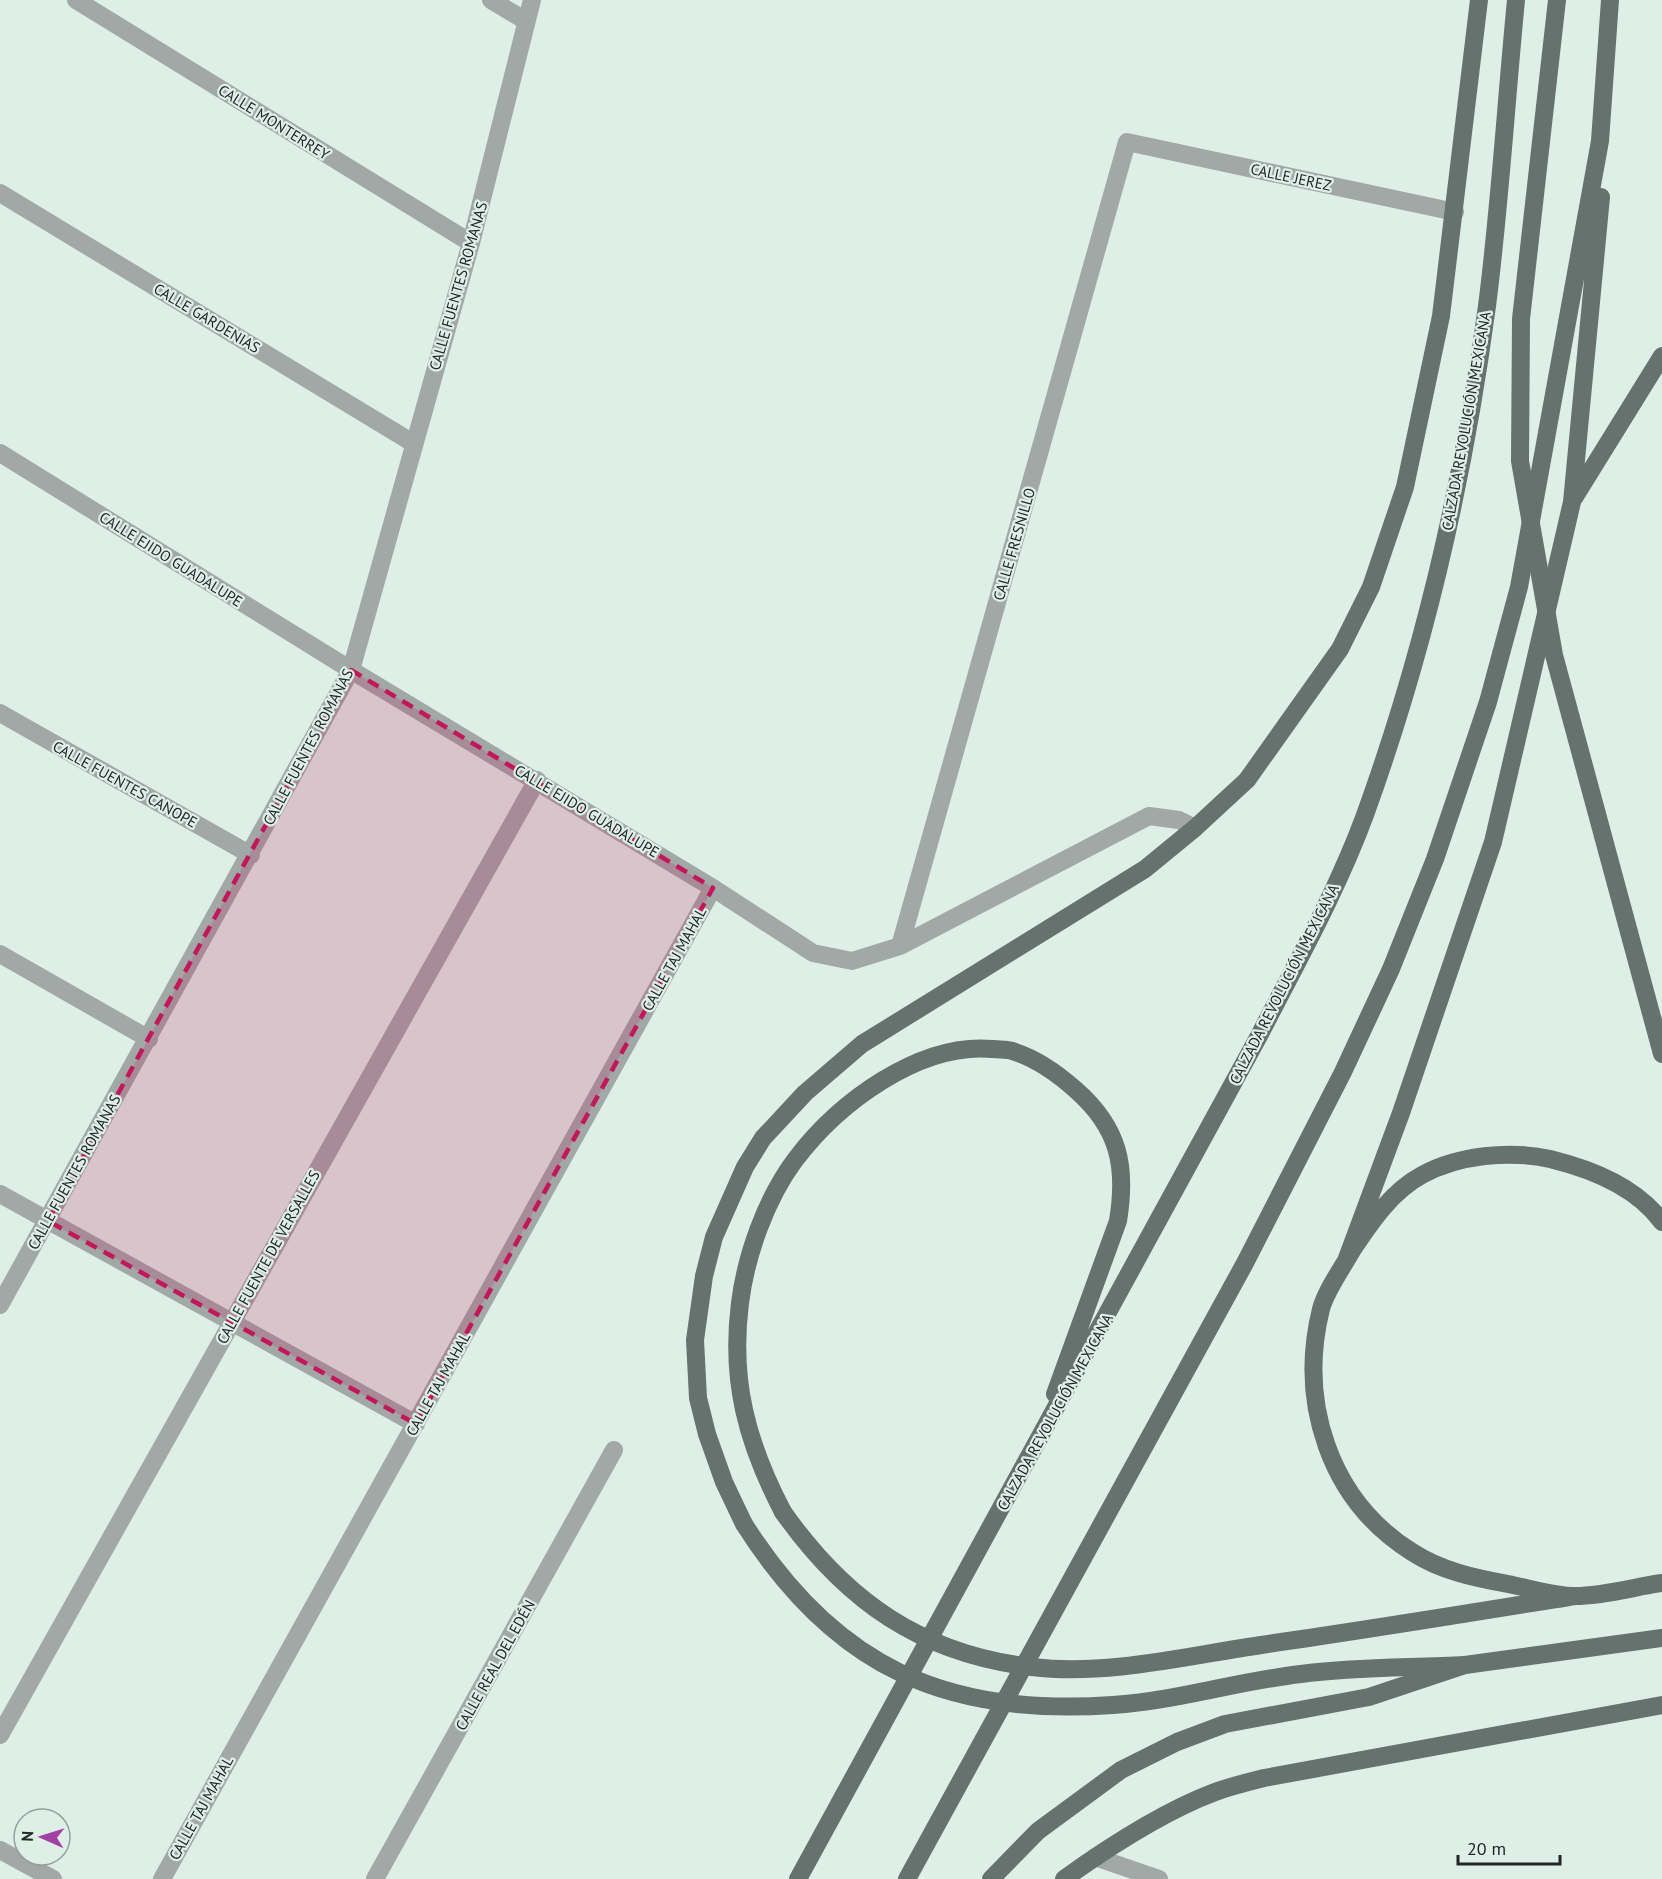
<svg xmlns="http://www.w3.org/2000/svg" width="1662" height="1879" viewBox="0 0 1662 1879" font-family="'PT Sans',sans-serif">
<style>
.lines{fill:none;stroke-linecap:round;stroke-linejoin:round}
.minor{stroke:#a1a8a5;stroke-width:18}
.major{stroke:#65726d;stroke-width:18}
.major-bridge{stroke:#65726d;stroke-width:18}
.marked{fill:#c2185b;fill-opacity:0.2;stroke:#c2185b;stroke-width:4.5;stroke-dasharray:12 8;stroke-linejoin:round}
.labels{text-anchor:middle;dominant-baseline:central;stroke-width:4.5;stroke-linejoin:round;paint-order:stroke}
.street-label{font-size:15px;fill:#212725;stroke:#deefe8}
</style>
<rect width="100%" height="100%" fill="#deefe8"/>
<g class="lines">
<path class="minor" d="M76 0 471 243
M491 0 526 21
M0 193 413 443
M0 453 351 670 713 888 813 953 852 961 900 946 1149 816 1179 820 1195 828
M0 713 251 855
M900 946 1127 142 1455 212
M0 954 149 1039
M0 1194 416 1424
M0 1305 351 670 471 243 532 0
M0 1735 537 780
M0 1850 53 1879
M1095 1857 1159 1879
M162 1879 713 888
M375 1879 614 1450"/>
<path class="major" d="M1574 498 1662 356
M1662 1222C1636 1186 1591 1169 1550 1159 1510 1150 1458 1155 1422 1175 1392 1191 1371 1222 1353 1249 1343 1267 1326 1290 1321 1309 1298 1402 1329 1500 1412 1552 1441 1571 1475 1578 1508 1584 1529 1588 1554 1596 1575 1596 1604 1596 1634 1587 1662 1583
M1346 1261 1401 1113 1493 842 1572 502 1601 197
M783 1512C747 1443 730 1381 740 1303 746 1255 766 1199 795 1160 838 1103 919 1042 993 1049 1000 1050 1009 1049 1015 1052 1037 1059 1059 1075 1076 1090 1119 1128 1127 1166 1118 1221L1055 1394
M744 1524 724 1482 707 1434 698 1398 695 1340 704 1276 714 1237 745 1167 763 1138 805 1093 862 1044 1145 869 1195 828 1247 780 1340 649 1371 587 1405 487 1441 316 1479 0
M798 1879 1260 1034C1297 962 1337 891 1365 815 1424 652 1464 478 1487 306 1500 205 1506 102 1516 0
M907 1879 1245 1263 1343 1072 1391 969 1435 859 1488 702 1519 587 1600 141 1610 0
M991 1879 1038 1831 1121 1770 1177 1742 1225 1724 1369 1697 1465 1665 1662 1638
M1064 1879C1110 1846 1162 1812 1215 1792 1231 1786 1248 1782 1264 1778L1662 1705"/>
<path class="major-bridge" d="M1557 0 1521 319 1520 461 1554 655 1662 1054
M783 1512C846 1601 921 1654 1032 1667 1107 1676 1187 1656 1261 1645 1366 1630 1470 1613 1575 1596
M744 1524C834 1666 945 1717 1113 1705 1176 1701 1238 1681 1301 1674 1355 1667 1411 1668 1465 1665"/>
</g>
<path class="marked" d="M351 670 713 888 416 1424 48 1221Z"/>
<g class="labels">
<g class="street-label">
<text transform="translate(274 122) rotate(32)">CALLE MONTERREY</text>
<text transform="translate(1291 177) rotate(12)">CALLE JEREZ</text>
<text transform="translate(458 286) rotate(-74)">CALLE FUENTES ROMANAS</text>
<text transform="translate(207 318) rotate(31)">CALLE GARDENIAS</text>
<text transform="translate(1466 421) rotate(-80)">CALZADA REVOLUCIÓN MEXICANA</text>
<text transform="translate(1014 544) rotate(-74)">CALLE FRESNILLO</text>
<text transform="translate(171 559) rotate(32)">CALLE EJIDO GUADALUPE</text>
<text transform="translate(308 747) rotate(-62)">CALLE FUENTES ROMANAS</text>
<text transform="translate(125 784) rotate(29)">CALLE FUENTES CANOPE</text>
<text transform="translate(587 811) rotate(31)">CALLE EJIDO GUADALUPE</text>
<text transform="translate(674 959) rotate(-61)">CALLE TAJ MAHAL</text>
<text transform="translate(1284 984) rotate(-63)">CALZADA REVOLUCIÓN MEXICANA</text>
<text transform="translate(74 1172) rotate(-61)">CALLE FUENTES ROMANAS</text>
<text transform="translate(268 1257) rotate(-61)">CALLE FUENTE DE VERSALLES</text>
<text transform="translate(438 1384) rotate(-61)">CALLE TAJ MAHAL</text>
<text transform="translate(1055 1412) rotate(-61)">CALZADA REVOLUCIÓN MEXICANA</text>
<text transform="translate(495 1665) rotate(-61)">CALLE REAL DEL EDÉN</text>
<text transform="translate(201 1808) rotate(-61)">CALLE TAJ MAHAL</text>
</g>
</g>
<g transform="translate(42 1837) rotate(273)"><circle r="28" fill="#deefe8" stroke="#929f9a" stroke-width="1.5"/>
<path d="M0-4.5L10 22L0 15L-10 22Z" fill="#a43fa4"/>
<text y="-9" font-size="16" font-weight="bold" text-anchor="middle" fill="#212725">N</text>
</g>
<path d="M1458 1855v9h102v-9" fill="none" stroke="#212725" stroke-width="3"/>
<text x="1467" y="1855" font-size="18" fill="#212725" stroke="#deefe8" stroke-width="4.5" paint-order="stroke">20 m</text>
</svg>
